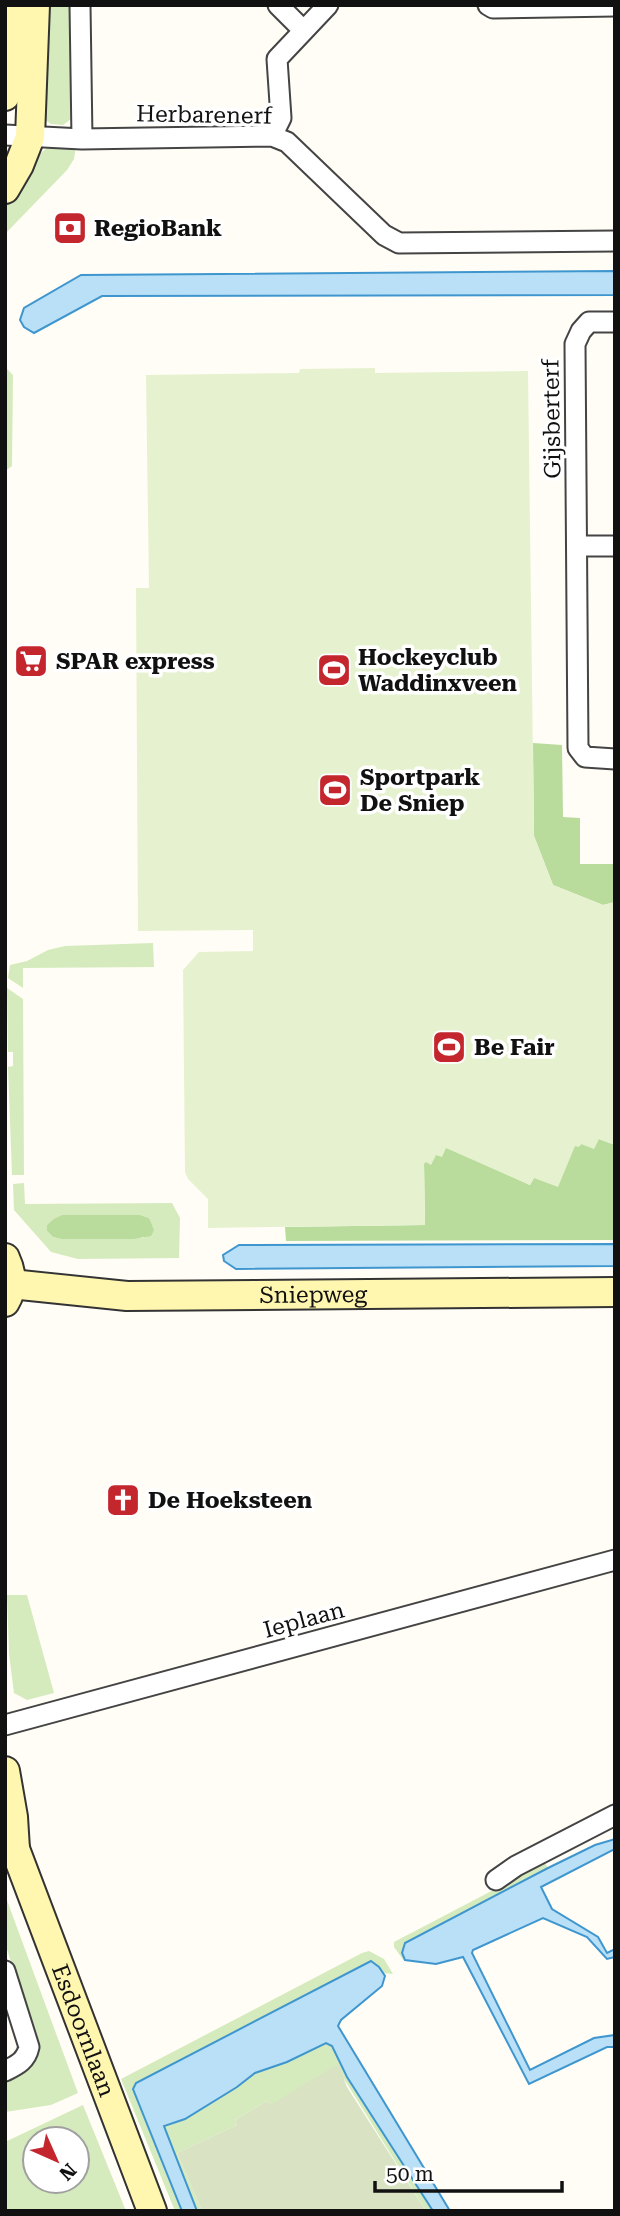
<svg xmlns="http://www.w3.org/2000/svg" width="620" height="2216" viewBox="0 0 620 2216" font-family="'Roboto Serif',serif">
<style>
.green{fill:#d5ebbd;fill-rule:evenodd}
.forest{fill:#b9dc9c}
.cemetery{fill:#d9e3c4}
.pitch{fill:#e6f2cf}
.water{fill:#b9e0f7;stroke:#3f96cf;stroke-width:2}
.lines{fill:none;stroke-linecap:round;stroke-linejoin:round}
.street-casing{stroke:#444;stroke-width:23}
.secondary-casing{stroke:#333;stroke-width:32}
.street{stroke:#fff;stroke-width:19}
.secondary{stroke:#fff6b0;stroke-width:28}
.labels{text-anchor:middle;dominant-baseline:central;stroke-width:7;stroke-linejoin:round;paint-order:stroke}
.street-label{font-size:23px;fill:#111;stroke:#fff}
.poi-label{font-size:23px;font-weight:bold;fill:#111;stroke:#fff;text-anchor:start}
</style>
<rect width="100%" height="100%" fill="#fffdf5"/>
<path class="green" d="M41 5H73L74 111 71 119 63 125 51 124 44 119Z
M76 145 74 159 67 170 5 234V207C19 192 30 156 48 148 56 145 67 146 76 145Z
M5 367 13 375 12 466 5 471Z
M153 943 154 967 23 968V988L8 978 10 965 27 961 48 950 65 946Z
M7 988 23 999 24 1175H12L8 1067 13 1066V1052H8Z
M24 1183 25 1204 172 1203 180 1218 179 1258 78 1259 51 1252 14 1210 13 1184ZM62 1215H140L149 1218 144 1238 61 1239 53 1237 47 1231Z
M7 1595H27L54 1693 27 1700 14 1693 9 1654Z
M545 1863 548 1868 405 1943 402 1953 404 1961 394 1947V1942Z
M5 1895 78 2093 51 2105 5 2112V2080L35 2037 5 1943Z
M369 1951 384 1959 393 1974 383 1973 379 1967 151 2135 182 2211H175L121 2079 362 1953Z
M324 2043 332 2046 347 2077 433 2211H426L344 2079 270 2106 267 2101 235 2120 237 2125 177 2153 202 2211H197L164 2126 185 2119 237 2087 255 2073Z
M83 2105 126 2211H5V2142ZM35 2139H77V2181H35Z"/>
<path class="forest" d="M533 743 562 745 563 817 580 818V864H615V902L603 905 553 885 534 836Z
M599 1139 615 1145V1240L286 1241 285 1227 425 1225 424 1163 446 1147 530 1185 534 1178 575 1146Z
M62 1215H140L149 1218 154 1230 151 1236 134 1239H61L53 1237 47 1231V1225L54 1219Z"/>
<path class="cemetery" d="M338 2064 347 2087 426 2211H202L177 2153 237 2125 235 2120 267 2101 270 2105Z"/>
<path class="pitch" d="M375 368V373L528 371 534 836 553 885 603 905 615 902V1145L599 1139 594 1149 581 1144 579 1147 575 1146 558 1187 534 1178 530 1185 446 1148 442 1157 436 1155 431 1165 426 1162 424 1164 425 1225 208 1228V1199L188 1179 185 1172 183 970 199 952 253 951V930L138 931 136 588H149L146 375 299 373 300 369Z"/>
<path class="water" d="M615 271V295L102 296 34 333 24 327 20 320 24 308 81 275Z
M615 1244V1266L236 1269 224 1261 223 1255 239 1245Z
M615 1839V1849L541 1887 552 1909 598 1937 607 1953 615 1949V1957L607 1959 587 1937 543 1918 473 1950 472 1953 530 2070 594 2038 615 2035V2047H607L529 2084 463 1957 436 1964 405 1960 402 1953 405 1943 548 1868 595 1845Z
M371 1961 379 1967 385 1976 382 1986 341 2020 338 2026 450 2211H433L347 2077 332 2046 326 2043 287 2062 255 2073 237 2087 185 2119 164 2126 197 2211H182L133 2089 136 2083Z"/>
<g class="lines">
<g class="street-casing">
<path id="street" d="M80 5 82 139
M278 5 303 30
M488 5 493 8 615 6
M5 135 82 139 272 136 287 142 384 235 399 243 615 241
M272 136 281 118 277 59 328 5
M615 322H589L581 331 575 344 578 748 585 757 615 759
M577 546H615
M5 1725 615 1560
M496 1880 516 1866 615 1815
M5 1971 29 2047C26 2061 17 2065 5 2071"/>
</g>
<g class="secondary-casing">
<g id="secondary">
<path d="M5 96 11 5"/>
<path d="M5 189 19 165 30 137 35 5"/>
<path d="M5 1258C12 1273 14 1287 5 1302"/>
<path id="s1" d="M11 1284 127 1296 615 1292"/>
<path d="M5 1771 13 1817 15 1849"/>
<path id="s2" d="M5 1834 15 1849 152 2211"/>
</g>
</g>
<use href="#street" class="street"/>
<use href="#secondary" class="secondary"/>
</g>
<defs>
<g id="bank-square" transform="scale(1.75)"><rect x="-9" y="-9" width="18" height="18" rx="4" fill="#c4262e" stroke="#fff"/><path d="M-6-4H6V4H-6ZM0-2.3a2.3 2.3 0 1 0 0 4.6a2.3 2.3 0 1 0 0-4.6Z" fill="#fff"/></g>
<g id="supermarket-square" transform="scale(1.75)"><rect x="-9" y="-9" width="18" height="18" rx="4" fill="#c4262e" stroke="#fff"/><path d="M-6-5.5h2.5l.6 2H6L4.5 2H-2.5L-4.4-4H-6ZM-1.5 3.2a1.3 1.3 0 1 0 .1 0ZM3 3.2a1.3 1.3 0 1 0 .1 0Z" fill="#fff"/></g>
<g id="stadium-square" transform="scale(1.75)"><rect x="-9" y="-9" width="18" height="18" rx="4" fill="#c4262e" stroke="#fff"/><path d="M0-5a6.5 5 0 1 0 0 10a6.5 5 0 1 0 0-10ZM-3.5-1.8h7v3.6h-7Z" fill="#fff"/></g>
<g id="church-square" transform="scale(1.75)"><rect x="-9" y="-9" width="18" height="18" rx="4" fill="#c4262e" stroke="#fff"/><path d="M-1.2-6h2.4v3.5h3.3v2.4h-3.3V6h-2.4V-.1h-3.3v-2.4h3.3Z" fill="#fff"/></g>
</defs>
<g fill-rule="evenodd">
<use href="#bank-square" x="70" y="228"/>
<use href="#supermarket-square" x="31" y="661"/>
<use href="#stadium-square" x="334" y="670"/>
<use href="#stadium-square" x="335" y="790"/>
<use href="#stadium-square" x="449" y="1047"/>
<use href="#church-square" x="123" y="1500"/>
</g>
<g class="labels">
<g class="street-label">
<text transform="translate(204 115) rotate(1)">Herbarenerf</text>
<text transform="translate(552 419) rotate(-91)">Gijsberterf</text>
<text stroke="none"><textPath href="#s1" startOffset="303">Sniepweg</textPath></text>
<text transform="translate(304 1620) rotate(-15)">Ieplaan</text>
<text stroke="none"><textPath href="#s2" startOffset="212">Esdoornlaan</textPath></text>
</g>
<g class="poi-label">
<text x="94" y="228">RegioBank</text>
<text x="358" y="657">Hockeyclub<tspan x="358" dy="26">Waddinxveen</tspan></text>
<text x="56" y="661">SPAR express</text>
<text x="360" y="777">Sportpark<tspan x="360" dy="26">De Sniep</tspan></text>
<text x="474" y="1047">Be Fair</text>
<text x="148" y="1500">De Hoeksteen</text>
</g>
</g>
<rect width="620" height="2216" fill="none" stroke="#111111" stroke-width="14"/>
<g transform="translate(56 2160) rotate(135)"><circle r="33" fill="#ffffff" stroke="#a0a0a0" stroke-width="2"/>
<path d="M0-5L12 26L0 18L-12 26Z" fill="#c4262e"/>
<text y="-10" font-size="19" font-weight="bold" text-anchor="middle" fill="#111111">N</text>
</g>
<path d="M375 2181v10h187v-10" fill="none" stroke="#111111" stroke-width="3.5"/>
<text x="386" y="2181" font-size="21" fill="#111111" stroke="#ffffff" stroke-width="5" paint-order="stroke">50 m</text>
</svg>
